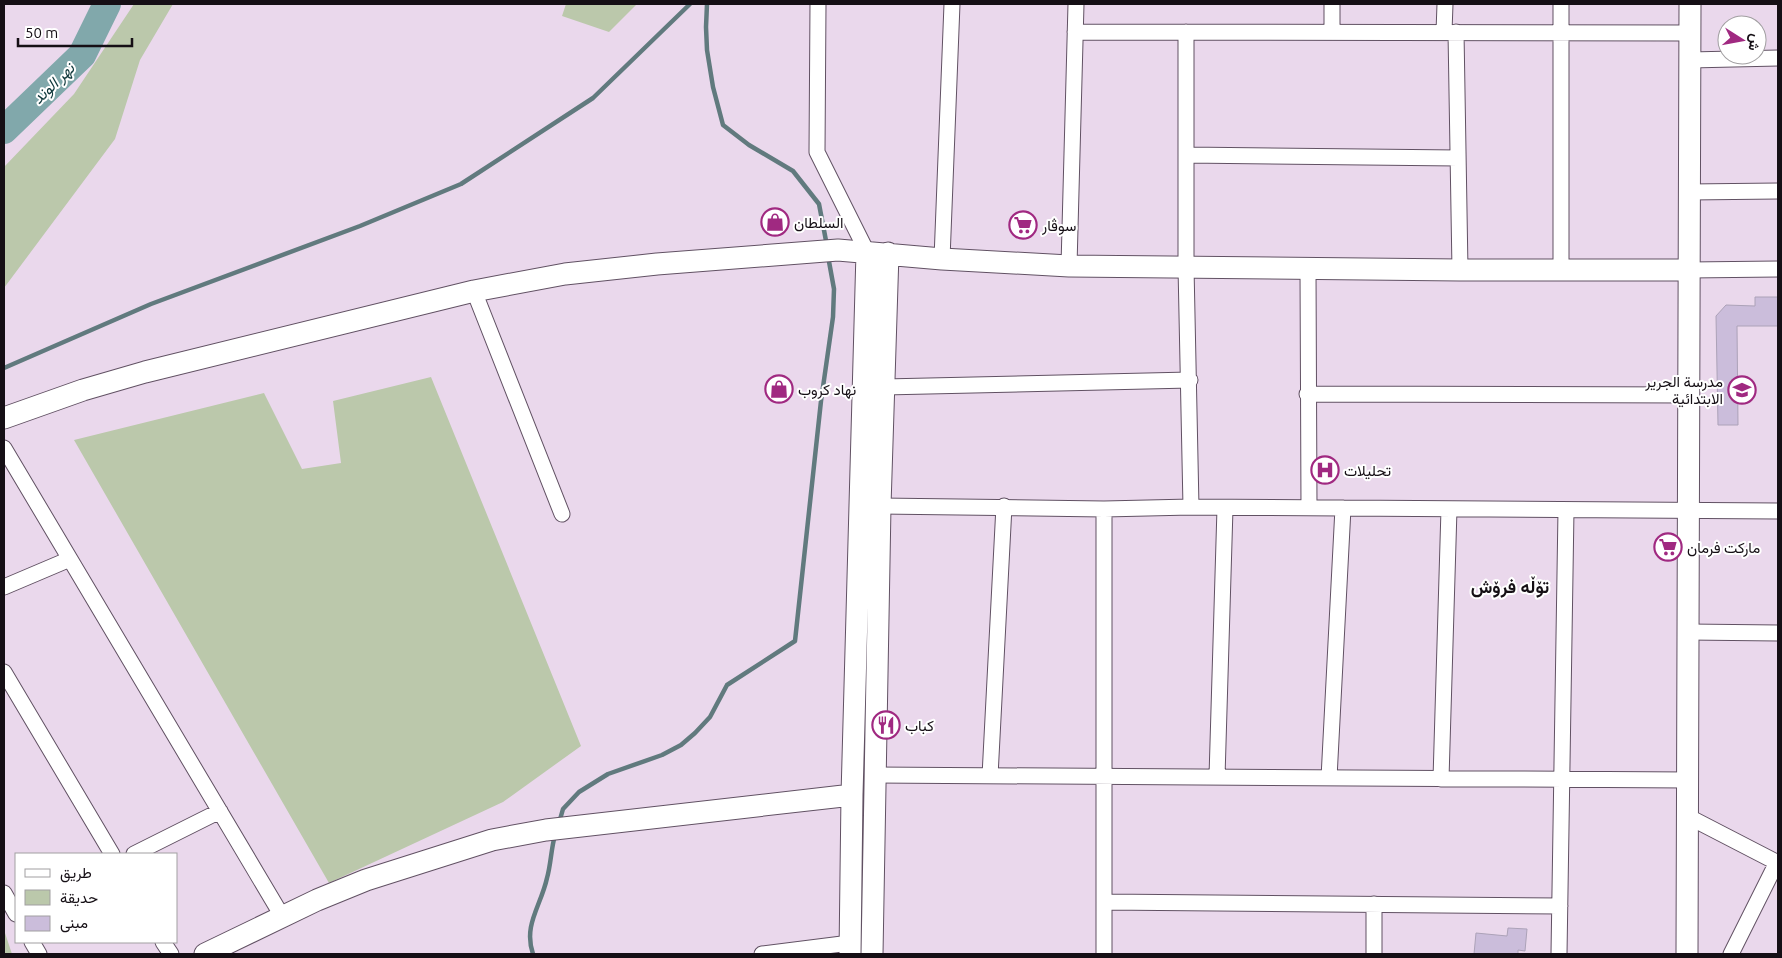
<svg xmlns="http://www.w3.org/2000/svg" width="1782" height="958" viewBox="0 0 1782 958" font-family="Ubuntu,Vazirmatn,sans-serif">
<style>
.green{fill:#bbc8ab}
.lines{fill:none;stroke-linecap:round;stroke-linejoin:round}
.stream{stroke:#617a7e;stroke-width:4.5}
.river{stroke:#81a8ab;stroke-width:28}
.building{fill:#cbbddb;stroke:#aca2b8}
.street-casing{stroke:#615163;stroke-width:17}
.secondary-casing{stroke:#615163;stroke-width:23}
.street{stroke:#fff;stroke-width:15}
.secondary{stroke:#fff;stroke-width:21}
.labels{text-anchor:middle;dominant-baseline:central;stroke-width:4;stroke-linejoin:round;paint-order:stroke}
.poi-label{font-size:15px;fill:#150f15;stroke:#fff;text-anchor:start}
.water-label{font-size:16px;font-style:italic;fill:#0f373a;stroke:#fff}
.quarter-label{font-size:18px;font-weight:bold;fill:#150f15;stroke:#fff}
</style>
<rect width="100%" height="100%" fill="#ead8ec"/>
<path class="green" d="M134 4H173L140 60 115 139 4 288V167L74 94Z
M566 4H637L609 32 562 16Z
M431 377 581 746 503 802 329 883 74 440 264 393 302 469 341 463 333 401Z
M4 930 12 954H4Z"/>
<g class="lines">
<path class="stream" d="M707 4 706 27 707 50 713 87 723 125 749 145 793 171 819 204 827 246
M4 368 151 304 360 226 461 184 593 98 690 4
M559 823 563 809 579 792 608 774 662 755 681 745 695 733 710 717 727 685 795 641 821 401 833 317 834 289 828 256
M533 954C523 925 541 906 547 878 551 864 551 849 555 835"/>
<path class="river" d="M4 130 82 55 107 4"/>
</g>
<path class="building" d="M1755 297H1778V326H1737L1738 425H1718L1716 316 1726 305 1755 306Z
M1508 928 1527 929 1525 951 1518 950V954H1474L1476 933 1507 936Z"/>
<g class="lines">
<g class="street-casing">
<path id="street" d="M818 4 817 152 867 252
M1561 4V270
M1075 32 1690 33
M1186 32V267L1191 507
M1332 32V4
M1444 32 1445 4
M1456 32 1460 270
M1690 60 1778 58
M1186 155 1458 158
M1689 192 1778 191
M942 259 952 4
M1069 266 1076 4
M1308 270 1309 508
M1689 270 1778 269
M474 291 562 514
M884 387 1190 380
M1307 394 1689 395
M4 448 282 916
M880 506 1104 509 1191 507 1778 511
M4 587 70 559
M1688 632 1778 633
M4 672 112 854
M875 775 1688 780
M990 776 1004 506
M1217 777 1225 508
M1329 778 1343 508
M1441 779 1449 509
M1687 816 1778 863
M134 854 220 811
M4 893 16 914
M1104 902 1560 906
M32 942 39 954
M163 942 171 954
M762 954 850 943
M1104 954V509
M1374 954V904
M1559 954 1566 510
M1731 954 1777 862"/>
</g>
<g class="secondary-casing">
<path id="secondary" d="M4 418 83 390 145 372 474 291 565 274 657 264 838 250 942 259 1069 266 1460 270H1689
M205 954 317 900 366 880 492 840 546 830 852 795
M850 954 852 795 867 252
M872 954 880 506 888 253
M1687 954 1690 4"/>
</g>
<use href="#street" class="street"/>
<use href="#secondary" class="secondary"/>
</g>
<defs>
<g id="shop-ring" transform="scale(1.4375)"><circle r="9.5" fill="#fff" stroke="#a02981" stroke-width="1.5"/><path d="M-5-2.5h2.3a2.7 3.5 0 0 1 5.4 0H5L5.5 6h-11ZM-1.5-2.5h3a1.5 2.3 0 0 0-3 0Z" fill="#a02981"/></g>
<g id="supermarket-ring" transform="scale(1.4375)"><circle r="9.5" fill="#fff" stroke="#a02981" stroke-width="1.5"/><path d="M-6-5.5h2.5l.6 2H6L4.5 2H-2.5L-4.4-4H-6ZM-1.5 3.2a1.3 1.3 0 1 0 .1 0ZM3 3.2a1.3 1.3 0 1 0 .1 0Z" fill="#a02981"/></g>
<g id="school-ring" transform="scale(1.4375)"><circle r="9.5" fill="#fff" stroke="#a02981" stroke-width="1.5"/><path d="M0-5L7-2L0 1L-7-2ZM-4 1L0 2.5L4 1V4Q0 6-4 4Z" fill="#a02981"/></g>
<g id="hospital-ring" transform="scale(1.4375)"><circle r="9.5" fill="#fff" stroke="#a02981" stroke-width="1.5"/><path d="M-5-5h3v3.5h4V-5h3V5h-3V1.5h-4V5h-3Z" fill="#a02981"/></g>
<g id="restaurant-ring" transform="scale(1.4375)"><circle r="9.5" fill="#fff" stroke="#a02981" stroke-width="1.5"/><path d="M-5-6h1v4h1v-4h1v4h1v-4h1v5L-1.5 .5V6h-2V.5L-5-1ZM5-6V6H3V1.5H1.5Q1.5-4 5-6Z" fill="#a02981"/></g>
</defs>
<g fill-rule="evenodd">
<use href="#shop-ring" x="775" y="222"/>
<use href="#supermarket-ring" x="1023" y="225"/>
<use href="#shop-ring" x="779" y="389"/>
<use href="#school-ring" x="1742" y="390"/>
<use href="#hospital-ring" x="1325" y="470"/>
<use href="#supermarket-ring" x="1668" y="547"/>
<use href="#restaurant-ring" x="886" y="725"/>
</g>
<g class="labels">
<g class="poi-label">
<text x="794" y="222">السلطان</text>
<text x="1042" y="225">سوڤار</text>
<text x="1723" y="381" text-anchor="end">مدرسة الجرير<tspan x="1723" dy="17">الابتدائية</tspan></text>
<text x="798" y="389">نهاد كروب</text>
<text x="1344" y="470">تحلیلات</text>
<text x="1687" y="547">مارکت فرمان</text>
<text x="905" y="725">كباب</text>
</g>
<g class="water-label">
<text transform="translate(53 83) rotate(-44)">نهر الوند</text>
</g>
<g class="quarter-label">
<text x="1510" y="586">تۆڵە فرۆش</text>
</g>
</g>
<rect width="1782" height="958" fill="none" stroke="#150f15" stroke-width="10"/>
<rect x="15" y="853" width="162" height="90" fill="#ffffff" stroke="#a19fa1"/>
<rect x="25" y="869" width="25" height="8" fill="#ffffff" stroke="#a19fa1"/>
<text x="60" y="878" font-size="15" fill="#150f15">طريق</text>
<rect x="25" y="890" width="25" height="15" fill="#bbc8ab" stroke="#a19fa1"/>
<text x="60" y="903" font-size="15" fill="#150f15">حديقة</text>
<rect x="25" y="916" width="25" height="15" fill="#cbbddb" stroke="#a19fa1"/>
<text x="60" y="928" font-size="15" fill="#150f15">مبنى</text>
<g transform="translate(1742 40) rotate(101)"><circle r="24" fill="#ffffff" stroke="#a19fa1"/>
<path d="M0-4L9 19L0 12L-9 19Z" fill="#a02981"/>
<text y="-8" font-size="14" font-weight="bold" text-anchor="middle" fill="#150f15">ش</text>
</g>
<path d="M18 38v8h114v-8" fill="none" stroke="#150f15" stroke-width="2.5"/>
<text x="25" y="38" font-size="15" fill="#150f15" stroke="#ffffff" stroke-width="4" paint-order="stroke">50 m</text>
</svg>
